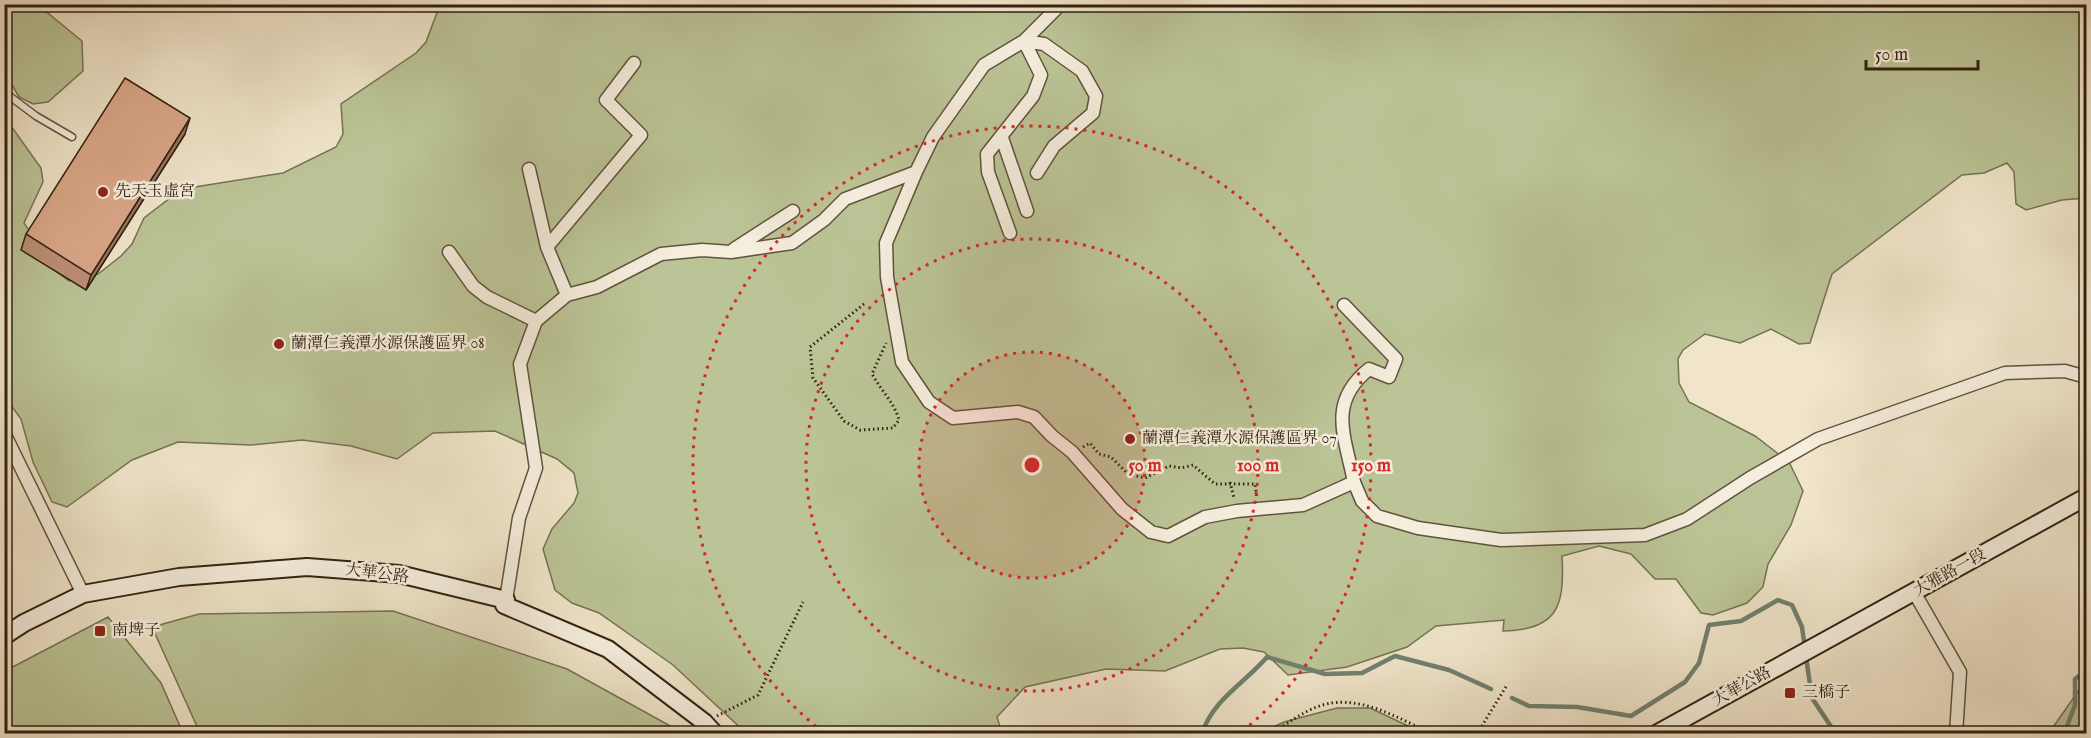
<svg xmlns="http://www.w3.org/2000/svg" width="2091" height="738" viewBox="0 0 2091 738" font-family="'IM FELL English','Noto Serif TC',serif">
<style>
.green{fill:#bbc496;stroke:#767254;stroke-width:1.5}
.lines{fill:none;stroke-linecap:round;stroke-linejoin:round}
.stream{stroke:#718070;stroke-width:4.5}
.lane-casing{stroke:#62523f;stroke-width:9}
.street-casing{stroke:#62523f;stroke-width:15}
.secondary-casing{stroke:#322111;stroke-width:20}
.path{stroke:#322111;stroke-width:3;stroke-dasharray:1.5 3;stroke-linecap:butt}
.lane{stroke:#f5eedd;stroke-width:6}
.street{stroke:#f5eedd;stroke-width:12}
.secondary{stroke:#f5eedd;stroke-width:16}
.wall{fill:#bb9076;stroke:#322111;stroke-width:1.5}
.shaded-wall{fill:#997660;stroke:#322111;stroke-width:1.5}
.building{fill:#daa889;stroke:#322111;stroke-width:1.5}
.ring{fill:none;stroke:#d62828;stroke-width:3;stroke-dasharray:3 6}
.poi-dot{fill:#8f2418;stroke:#f5eedd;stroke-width:2}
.labels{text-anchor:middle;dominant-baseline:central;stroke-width:5;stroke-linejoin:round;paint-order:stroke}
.poi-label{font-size:16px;fill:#322111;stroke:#f5eedd;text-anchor:start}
.street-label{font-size:16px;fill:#322111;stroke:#f5eedd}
.centre{fill:#d62828;stroke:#f5eedd;stroke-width:3}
.ring-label{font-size:18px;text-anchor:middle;font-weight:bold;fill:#d62828;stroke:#f5eedd;stroke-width:5;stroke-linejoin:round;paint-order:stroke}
</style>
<rect width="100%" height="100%" fill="#f0e5ca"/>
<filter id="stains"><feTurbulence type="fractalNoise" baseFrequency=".00333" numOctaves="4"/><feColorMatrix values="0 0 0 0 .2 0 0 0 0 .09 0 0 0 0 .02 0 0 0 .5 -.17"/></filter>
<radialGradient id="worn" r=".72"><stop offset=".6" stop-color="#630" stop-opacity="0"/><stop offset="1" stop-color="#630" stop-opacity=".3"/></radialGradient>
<path class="green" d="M5 4 38 5 82 41 83 71 48 102 33 104 19 97 5 73Z
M434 5H2086V198L2062 200 2026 210 2016 204 2014 172 2007 163 1984 173 1962 175 1832 274 1810 343 1799 344 1771 329 1740 343 1705 334 1683 350 1678 359 1679 383 1689 402 1755 436 1789 462 1803 491 1791 525 1768 564 1763 587 1747 603 1713 615 1701 613 1676 579H1655L1631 554 1599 546 1562 556C1565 607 1557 630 1503 631L1504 620 1436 626 1407 647 1347 667 1288 675 1264 652 1243 648 1220 649 1165 671 1106 669 1025 687 997 717 1002 733H746L673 665 599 613 572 603 555 590 543 549 552 529 574 503 578 493 574 473 557 459 495 431 433 433 397 459 351 446 302 440 251 445 178 442 132 460 67 507 52 502 33 462 21 419 5 397 4 116 41 168 43 182 24 223 57 272 69 281 98 274 121 256 132 244 144 218 182 189 283 173 336 147 343 134 341 104 416 53 426 42 438 10Z
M393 611 567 669 683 733H200L152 627 199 614Z
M108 617 161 683 183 733H5V671Z
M2086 680V733H2049Z
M1337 708H1370L1423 733H1260L1284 722Z"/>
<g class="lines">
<path class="stream" d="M1806 657 1812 698 1836 734
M1512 698 1529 706 1577 707 1631 716 1685 682 1699 663 1709 625 1741 621 1778 600 1792 605 1802 627 1805 649
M1202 734C1212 700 1245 683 1267 657L1325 674 1362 673 1395 656 1449 670 1491 689
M2064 734 2075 705V679L2086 671"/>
<g class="lane-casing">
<path id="lane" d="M4 92 36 116 72 137"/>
</g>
<g class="street-casing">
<path id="street" d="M1061 4 1024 41 984 65 933 137 916 172 886 243 887 277 902 362 929 402 953 418 1018 412 1034 417 1052 436 1072 452 1122 509 1151 532 1168 536 1205 517 1237 511 1303 505 1354 482 1362 501 1377 516 1418 528 1501 540 1645 535 1687 519 1750 478 1818 439 2005 373 2065 371 2086 377
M1024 41 1044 44 1082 71 1096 96 1093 113 1054 146 1037 173
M1002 138 1027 211
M529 169 547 247
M1010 233 988 172 987 154 1033 96 1041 75 1024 41
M734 249 793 211
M449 252 473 286 487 297 536 321
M567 295 547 247 641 135 606 100 634 63
M1344 305 1396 359 1389 377 1369 369C1327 403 1345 436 1354 482
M4 433 83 594
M1914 592 1960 672 1956 734
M506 600 519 518 536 468 520 364 536 321 567 295 597 287 661 254 702 250 731 252 792 243 824 220 845 199 916 172"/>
</g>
<g class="secondary-casing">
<path id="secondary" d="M4 636 24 623 83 594 179 577 307 567 399 574 506 600 504 605 608 649 704 722 715 734
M1656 734 2086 497"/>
</g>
<path class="path" d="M864 304 810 347 813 378 844 421 860 430 893 428 899 420C895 404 881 390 872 374L886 343
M1083 447 1090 443 1099 454 1111 457 1128 474 1145 478 1169 466 1181 468 1193 465 1215 484H1255L1257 498
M1230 482 1234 498
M717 716 758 695 803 602
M1267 734C1283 728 1293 718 1308 711 1350 688 1394 716 1432 734
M1477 734 1507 685"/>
<use href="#lane" class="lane"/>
<use href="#street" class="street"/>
<use href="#secondary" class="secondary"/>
</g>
<path class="wall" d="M185 134 86 290 21 250 26 234Z"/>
<path class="shaded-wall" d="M190 118 185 134 86 290 91 275Z"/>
<path class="building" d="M125 78 190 118 91 275 26 234Z"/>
<circle cx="1032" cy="465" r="113" fill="#d62828" fill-opacity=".12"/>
<g class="ring">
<circle cx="1032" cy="465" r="113"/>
<circle cx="1032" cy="465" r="226"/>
<path d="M823 732A339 339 0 1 1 1241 732"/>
</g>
<g class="poi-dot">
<circle cx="103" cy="192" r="6"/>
<circle cx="279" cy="344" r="6"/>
<circle cx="1130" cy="439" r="6"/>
<rect x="94" y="625" width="12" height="12" rx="3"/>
<rect x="1784" y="687" width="12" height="12" rx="3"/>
</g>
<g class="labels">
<g class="poi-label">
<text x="115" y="192">先天玉虛宮</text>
<text x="291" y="344">蘭潭仁義潭水源保護區界 08</text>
<text x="1142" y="439">蘭潭仁義潭水源保護區界 07</text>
<text x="112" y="631">南埤子</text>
<text x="1802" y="693">三橋子</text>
</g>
<g class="street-label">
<text transform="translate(1950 573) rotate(-29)">大雅路一段</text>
<text transform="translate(377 574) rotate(7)">大華公路</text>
<text transform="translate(1742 687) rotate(-29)">大華公路</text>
</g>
</g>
<circle cx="1032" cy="465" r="9" class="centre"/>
<g class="ring-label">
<text x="1145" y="471">50 m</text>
<text x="1258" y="471">100 m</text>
<text x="1371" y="471">150 m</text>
</g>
<rect width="2091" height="738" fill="none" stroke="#f0e5ca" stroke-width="24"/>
<rect x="6" y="6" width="2079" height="726" fill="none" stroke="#322111" stroke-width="3"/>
<rect x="12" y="12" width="2067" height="714" fill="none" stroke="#322111" stroke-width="1.5"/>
<path d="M1866 60v9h112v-9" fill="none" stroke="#322111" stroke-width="3"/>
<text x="1875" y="60" font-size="18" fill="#322111" stroke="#f5eedd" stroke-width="4.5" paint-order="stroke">50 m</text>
<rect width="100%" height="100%" filter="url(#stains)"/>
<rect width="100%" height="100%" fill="url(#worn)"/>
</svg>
